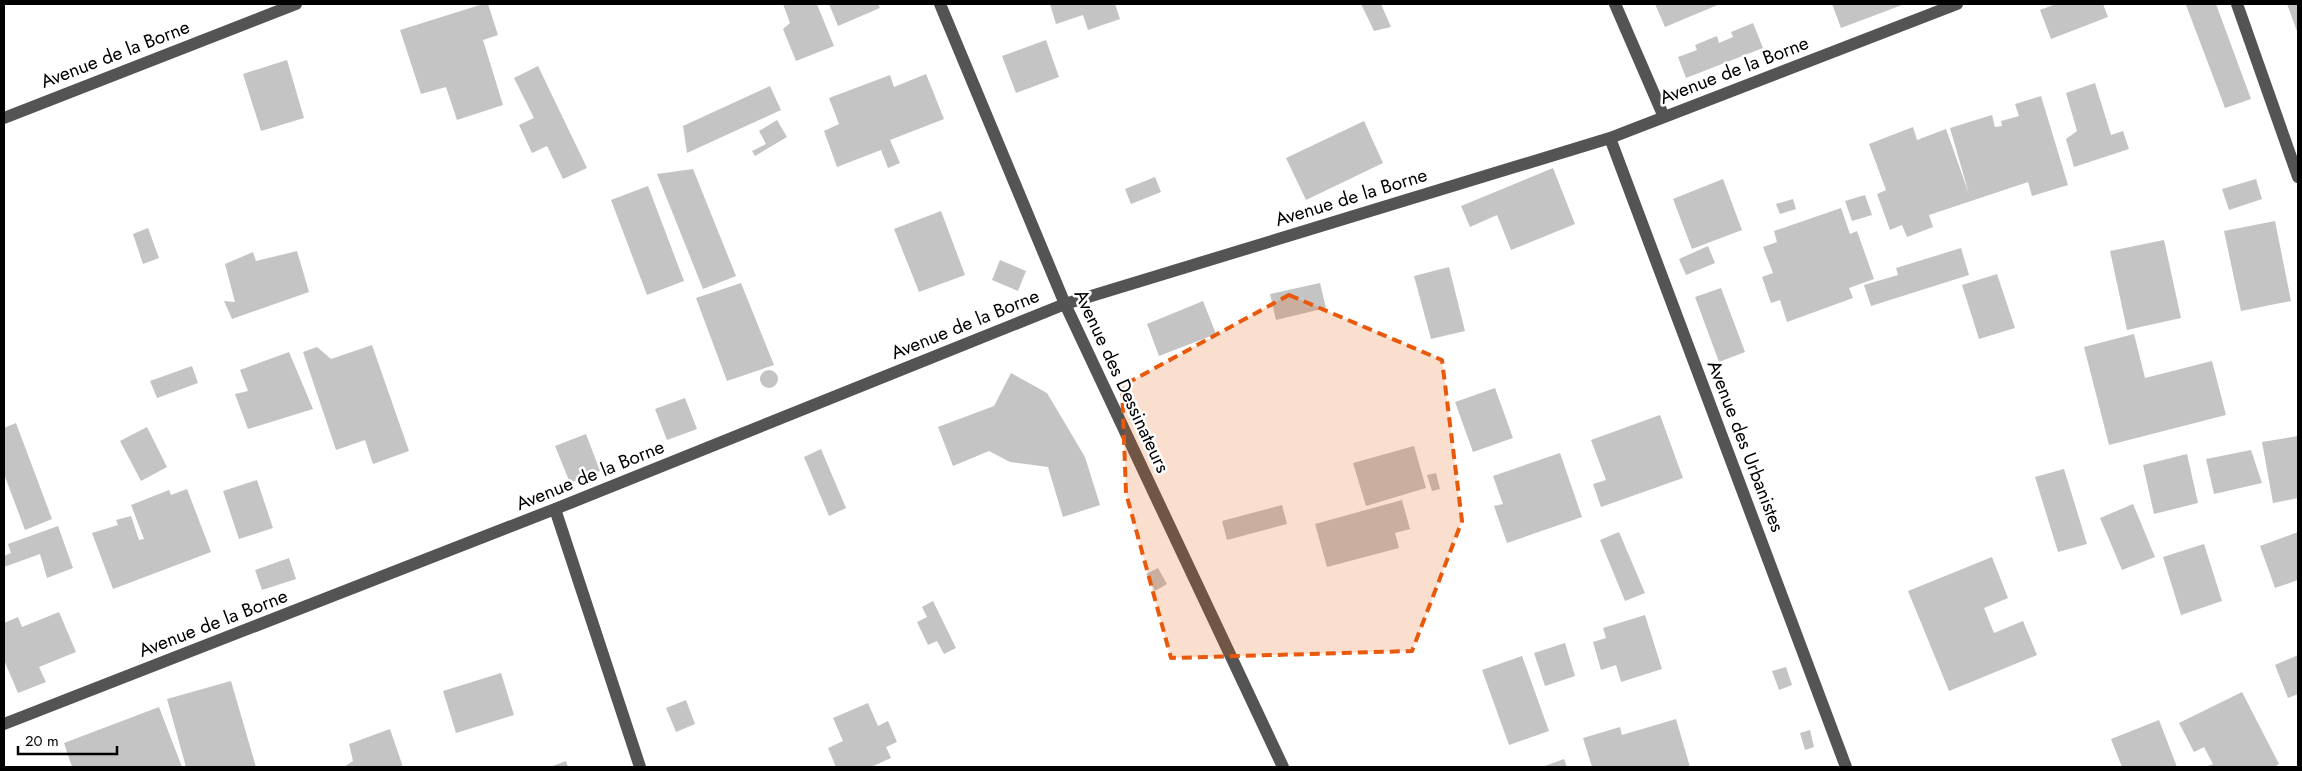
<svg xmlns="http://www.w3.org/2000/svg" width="2302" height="771" viewBox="0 0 2302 771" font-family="Jost,sans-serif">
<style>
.building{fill:#c4c4c4}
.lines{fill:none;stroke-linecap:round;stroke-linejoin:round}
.minor{stroke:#545454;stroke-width:12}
.marked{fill:#e8590c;fill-opacity:0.2;stroke:#e8590c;stroke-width:4;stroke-dasharray:10 6;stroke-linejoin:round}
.labels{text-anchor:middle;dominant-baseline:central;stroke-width:5;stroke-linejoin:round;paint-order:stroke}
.street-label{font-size:19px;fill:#000;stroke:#fff}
</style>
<rect width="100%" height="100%" fill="#fff"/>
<path class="building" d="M483 4H488L498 35 483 40 503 105 457 120 446 87 421 94 400 30Z
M783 4H817L834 46 796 61 783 29 790 23Z
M829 4H878L880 8 838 26Z
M1050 4H1115L1120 19 1088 30 1083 15 1056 24Z
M1361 4H1381L1391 27 1374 31Z
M1655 4H1720L1665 27Z
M1832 4H1902V5L1841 28Z
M2056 4H2103L2108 17 2051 39 2040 10Z
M2189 4H2216L2251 99 2225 108 2186 5Z
M2287 4H2298V34Z
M1753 23 1763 48 1686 78 1678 57 1697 50 1695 45 1717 36 1719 43 1733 37 1731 32Z
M1046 40 1059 77 1016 93 1002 56Z
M287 60 304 118 261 131 243 74Z
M538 66 587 168 563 179 547 146 532 153 519 125 534 118 514 78Z
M926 74 944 119 890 140 900 163 888 168 881 150 837 167 824 131 839 124 829 98 890 75 894 87Z
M2095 83 2111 135 2123 131 2129 149 2074 167 2066 139 2077 131 2066 93Z
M770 86 781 110 687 153 683 126Z
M2041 96 2068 185 2032 196 2028 182 1929 215 1933 227 1907 237 1902 225 1890 230 1877 194 1886 190 1869 144 1913 127 1917 140 1946 129 1969 194 1950 128 1992 115 1995 127 2002 126 2001 121 2019 116 2015 104Z
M777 120 787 137 755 156 752 151 766 144 759 131Z
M1364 121 1383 163 1306 200 1286 158Z
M1553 168 1575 224 1511 250 1497 215 1470 227 1461 206Z
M693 169 736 276 703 289 657 174Z
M1155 177 1161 192 1131 204 1125 189Z
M1723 179 1742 230 1692 249 1673 199Z
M2256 179 2262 199 2229 210 2222 189Z
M648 186 684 281 647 295 611 200Z
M1865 195 1872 215 1852 221 1845 201Z
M1793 199 1796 209 1780 214 1776 204Z
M1841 208 1850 234 1857 231 1874 279 1849 288 1853 298 1787 322 1780 300 1771 303 1762 277 1773 273 1763 247 1777 242 1774 231Z
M941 211 965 275 919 292 894 229Z
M2275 221 2291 301 2241 311 2224 231Z
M148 228 159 258 143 264 133 234Z
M2164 240 2181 318 2127 330 2110 251Z
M1708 246 1715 263 1686 275 1679 259Z
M1961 248 1969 275 1871 306 1864 285 1898 275 1896 268Z
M297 251 309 292 232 319 224 301 235 302 225 264 253 252 256 261Z
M1000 260 1026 271 1018 291 992 280Z
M1449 267 1465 331 1431 339 1414 276Z
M1997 274 2015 328 1979 339 1962 285Z
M741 283 774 365 727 381 696 298Z
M1320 283 1326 308 1276 320 1270 294Z
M1721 288 1745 352 1719 362 1695 297Z
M1203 301 1216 334 1159 356 1147 324Z
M2134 334 2145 378 2212 361 2226 415 2109 445 2084 347Z
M372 345 409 451 373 464 365 440 336 450 303 352 317 347 331 359Z
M289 352 313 409 248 429 235 394 248 391 240 370Z
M192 366 198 383 157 398 150 381Z
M760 379a9 9 0 1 1 18 0a9 9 0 1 1-18 0Z
M1011 373 1047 393 1085 457 1100 505 1063 517 1048 467 1010 462 989 451 953 466 938 427 994 406Z
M1495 388 1513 438 1473 452 1455 402Z
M685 398 697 429 667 440 655 409Z
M1660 415 1683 478 1601 507 1593 484 1606 480 1591 440Z
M16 423 52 519 25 530 4 474V428Z
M147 427 167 467 141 481 120 441Z
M586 434 600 471 570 483 555 446Z
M2298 436V498L2273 503 2262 442Z
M1414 446 1426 488 1366 506 1353 463Z
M821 449 846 508 829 516 804 457Z
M2251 450 2262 483 2214 494 2206 459Z
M1560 453 1582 517 1507 543 1494 506 1503 504 1493 476Z
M2187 454 2198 503 2154 514 2143 465Z
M2064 469 2087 544 2058 552 2035 477Z
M1436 473 1440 489 1432 491 1427 475Z
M257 480 273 528 239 539 223 491Z
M187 489 211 552 113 589 92 533 118 525 116 520 131 516 139 540 144 539 131 505 169 490 171 495Z
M1402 500 1410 529 1395 533 1399 548 1327 567 1315 524Z
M2133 504 2155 557 2122 570 2100 518Z
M1282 505 1287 524 1227 540 1222 521Z
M58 526 73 568 47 578 40 554 4 567V556L11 553 8 544Z
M1619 532 1645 593 1625 601 1600 540Z
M2298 532V580L2275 588 2260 546Z
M2204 544 2222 601 2181 615 2163 557Z
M1992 557 2008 598 1984 608 1994 633 2023 621 2037 655 1949 691 1908 591Z
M289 558 296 579 262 590 255 570Z
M1158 568 1167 584 1155 591 1146 574Z
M933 601 956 648 944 654 937 641 928 645 917 622 927 617 922 607Z
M59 612 76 652 39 667 46 682 18 693 4 660V623L18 617 22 627Z
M1645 615 1662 669 1621 682 1616 665 1601 670 1593 642 1606 638 1603 628Z
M1565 643 1575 676 1545 686 1534 653Z
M2298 655V694L2288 698 2275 665Z
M1522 656 1549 731 1509 745 1482 670Z
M1786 667 1792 685 1779 690 1772 671Z
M501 673 514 715 456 733 443 691Z
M231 681 256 767H186L167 699Z
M2242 692 2279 764 2274 767H2205L2213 764 2204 747 2194 752 2179 723Z
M686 700 695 724 676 732 666 708Z
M868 703 878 726 888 721 897 742 886 747 891 758 871 767H836L828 748 843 741 833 718Z
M159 707 182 767H72L64 743Z
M1676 719 1690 767H1592L1583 738 1620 727 1622 735Z
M2159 720 2177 767H2122L2111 739Z
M390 729 403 767H344L353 761 349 744Z
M1810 730 1814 747 1805 750 1800 733Z
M1564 759 1567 767H1542Z
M566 761 568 767H550Z"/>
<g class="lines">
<path class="minor" d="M940 4 1065 304 1283 767
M1615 4 1664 117
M2237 4 2298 177
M4 118 296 4
M1610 138 1846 767
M555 509 640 767
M4 724 555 509 1065 304 1610 138 1957 4"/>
</g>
<path class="marked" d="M1289 295 1442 360 1462 521 1412 651 1171 658 1126 493 1122 386Z"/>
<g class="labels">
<g class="street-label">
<text transform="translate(115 54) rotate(-21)">Avenue de la Borne</text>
<text transform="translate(1734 70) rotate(-21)">Avenue de la Borne</text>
<text transform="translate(1351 197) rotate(-17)">Avenue de la Borne</text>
<text transform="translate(965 324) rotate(-22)">Avenue de la Borne</text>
<text transform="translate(1122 381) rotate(65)">Avenue des Dessinateurs</text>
<text transform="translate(1746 446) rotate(69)">Avenue des Urbanistes</text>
<text transform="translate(590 475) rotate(-22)">Avenue de la Borne</text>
<text transform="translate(213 623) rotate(-21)">Avenue de la Borne</text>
</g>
</g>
<rect width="2302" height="771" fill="none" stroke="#000000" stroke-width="10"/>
<path d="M18 746v8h99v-8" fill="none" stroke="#000000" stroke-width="2.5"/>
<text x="25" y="746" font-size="15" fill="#000000" stroke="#ffffff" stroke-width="4" paint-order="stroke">20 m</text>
</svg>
